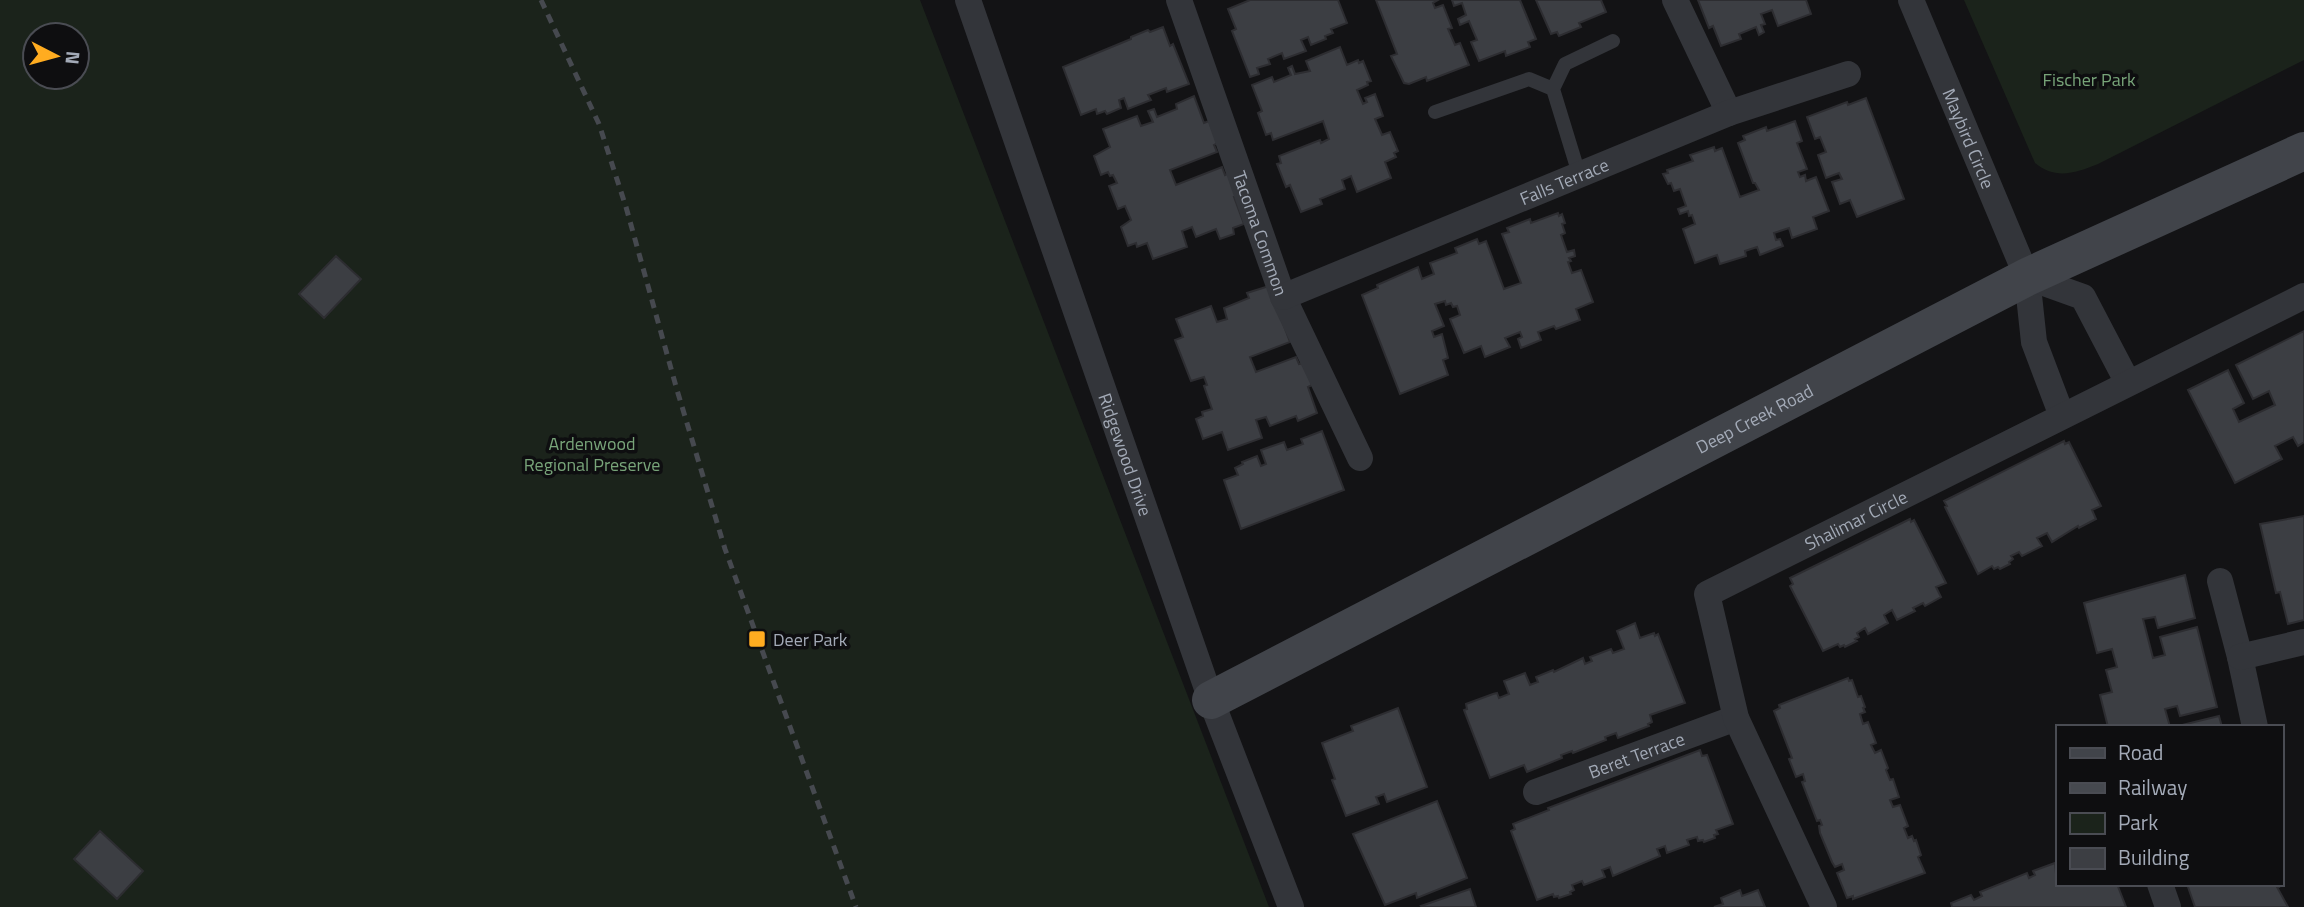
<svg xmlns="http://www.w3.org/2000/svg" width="2304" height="907" viewBox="0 0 2304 907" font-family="'Titillium Web',sans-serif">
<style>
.green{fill:#1b231b;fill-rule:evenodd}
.building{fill:#3c3e43;stroke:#2d2d31;stroke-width:2}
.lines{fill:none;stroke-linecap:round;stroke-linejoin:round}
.lane{stroke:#33353a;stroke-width:14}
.street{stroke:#33353a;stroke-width:26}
.secondary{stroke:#41444a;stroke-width:38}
.rail{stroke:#46494f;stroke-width:5;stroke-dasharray:9 7;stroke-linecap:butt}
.poi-dot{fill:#ffac20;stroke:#0e0e10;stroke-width:2.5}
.labels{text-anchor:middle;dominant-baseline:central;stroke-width:7;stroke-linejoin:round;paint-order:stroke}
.park-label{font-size:18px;fill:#78a479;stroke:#0e0e10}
.street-label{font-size:18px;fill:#a3aab7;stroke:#0e0e10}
.poi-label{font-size:18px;fill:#a3aab7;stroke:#0e0e10;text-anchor:start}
</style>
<rect width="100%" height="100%" fill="#131315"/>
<path class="green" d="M0 0H920L1269 907H0ZM35 35H77V77H35Z
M1964 0H2304V60L2098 164C2076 173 2055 180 2035 163Z"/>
<path class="building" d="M1250 0H1338L1347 23 1331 29 1333 33 1325 36 1326 39 1311 45 1308 37 1301 40 1306 51 1284 59 1282 53 1268 59 1270 64 1257 68 1259 74 1250 77 1232 31 1236 29 1228 9Z
M1376 0H1438L1433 3 1435 8 1443 5 1452 28 1448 29 1455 45 1460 43 1469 65 1427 81 1426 77 1409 84 1404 83 1391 56 1397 54Z
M1452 0H1520L1536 39 1528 42 1530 47 1506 56 1505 51 1479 61 1471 42 1477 40 1469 21 1460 25 1458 19 1466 15 1462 3 1454 6Z
M1536 0H1601L1606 12 1579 23 1581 27 1559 36 1557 32 1551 34Z
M1698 0H1806L1811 14 1778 26 1772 10 1761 14 1765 24 1761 25 1764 32 1759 35 1756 27 1739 34 1741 39 1721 46 1713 26 1709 28Z
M1163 27 1170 46 1173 44 1189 84 1167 92 1166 88 1148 95 1151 100 1128 109 1124 98 1119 100 1121 108 1107 114 1105 111 1097 114 1096 109 1081 115 1063 67 1131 39V37L1148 30 1150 32Z
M1340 47 1347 65 1358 60 1359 63 1363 61 1371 81 1367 82 1368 85 1357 90 1363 104 1367 102 1365 98 1375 94 1383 116 1375 119 1382 135 1390 132 1398 151 1394 153 1396 157 1385 162 1391 178 1357 192 1351 176 1342 180 1345 189 1320 199 1322 204 1301 212 1290 185 1286 187 1277 164 1281 163 1279 156 1320 140 1321 143 1329 139 1323 121 1273 140 1271 133 1266 135 1258 113 1262 111 1252 85 1272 77 1274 82 1291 75 1288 68 1292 66 1295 74 1310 71 1306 61Z
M1194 96 1204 123 1209 121 1218 143 1214 145 1217 152 1170 170 1176 185 1222 167 1225 175 1229 173 1238 196 1234 197 1244 224 1233 228 1234 234 1220 239 1216 229 1196 237 1192 227 1182 231 1187 247 1153 259 1147 243 1137 247 1136 243 1128 246 1121 227 1131 220 1125 206 1118 209 1109 186 1117 183 1113 175 1110 176 1108 172 1101 175 1094 156 1110 147 1103 129 1137 116 1141 126 1153 122 1148 111 1154 109 1157 117 1177 109 1176 104Z
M1866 98 1904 199 1857 217 1850 200 1840 204 1832 182 1842 179 1839 173 1826 178 1818 155 1826 152 1820 137 1815 139 1807 117 1847 102 1848 105Z
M1795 121 1802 141 1797 143 1807 169 1798 172 1800 177 1805 175 1806 181 1816 177 1829 211 1813 217 1817 229 1792 238 1789 228 1774 233 1776 240 1780 239 1783 246 1760 255 1757 247 1745 251 1746 256 1720 264 1717 255 1695 263 1683 229 1695 224 1692 215 1689 216 1688 211 1680 214 1678 209 1686 206 1680 189 1674 191 1671 183 1668 184 1663 174 1668 173 1667 170 1693 161 1690 155 1714 147 1715 151 1722 148 1740 197 1759 190 1755 183H1753L1738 143 1745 140 1743 136 1766 127 1767 131Z
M1558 213 1559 216 1562 214 1565 223 1562 224 1565 233 1561 235 1567 252 1574 250 1575 256 1569 258 1571 261 1568 262 1572 273 1581 270 1593 302 1576 309 1580 320 1556 329 1554 326 1538 332 1541 340 1521 348 1518 339 1522 337 1520 332 1505 338 1510 347 1485 357 1481 346 1464 353 1450 319 1460 315 1457 306 1453 307 1451 303 1446 305 1445 301 1435 304 1444 326 1432 331 1434 337 1442 334 1448 358 1443 360 1448 375 1400 394 1362 295 1378 288 1377 285 1418 267 1422 279 1434 274 1430 263 1457 253 1455 248 1477 239 1479 244 1486 241 1504 289 1521 283 1502 234 1509 232 1507 228 1530 219 1531 223Z
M336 256 361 279 324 318 299 294Z
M1269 286 1290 342 1250 357 1256 372 1296 357 1299 364 1304 363 1312 385 1308 387 1317 413 1298 421 1296 416 1270 426 1266 417 1256 420 1262 438 1228 450 1222 432 1203 439 1196 419 1203 416 1202 412 1212 409 1204 386 1207 385 1204 377 1191 381 1175 340 1183 337 1176 319 1211 306 1217 322 1227 319 1224 308 1249 298 1247 293Z
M2304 331V442L2298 446 2293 437 2275 446 2282 459 2235 483 2188 390 2228 370 2244 403 2233 409 2239 422 2275 405 2269 391 2253 399 2236 365Z
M1322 431 1344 490 1241 529 1224 480 1238 475 1235 468 1243 464 1242 462 1257 456 1261 466 1266 464 1261 450 1284 442 1287 450 1303 444 1301 439Z
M2064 441 2065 444 2069 442 2101 506 2092 510 2096 519 2079 528 2078 526 2052 542 2047 533 2037 538 2042 546 2022 556 2019 552 2011 556 2013 559 2009 562 2010 564 2000 569 1998 567 1994 569 1992 566 1978 574 1945 507 1947 506 1944 501Z
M2304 516V620L2288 624 2280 592 2276 593 2260 524Z
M1910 519 1911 522 1914 520 1946 583 1936 587 1941 597 1925 606 1923 603 1913 608 1915 611 1897 620 1892 610 1884 615 1888 623 1868 634 1865 628 1857 633 1859 637 1855 639 1857 641 1845 647 1844 645 1840 647 1838 644 1823 651 1790 586 1793 584 1790 578Z
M2185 575 2195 618 2158 628 2155 617 2143 619 2153 658 2165 655 2160 637 2197 627 2217 707 2180 716 2177 706 2165 709 2170 727H2108L2100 695 2112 692 2106 670 2117 667 2112 649 2097 653 2084 603Z
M1635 623 1640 638 1654 633 1655 636 1658 634 1685 703 1650 715 1652 722 1648 724 1649 726 1618 738 1616 733 1605 737 1606 740 1573 753 1572 751 1561 755 1562 758 1527 772 1524 765 1490 778 1464 710 1467 709 1466 704 1493 694 1497 693 1499 698 1509 694 1504 681 1525 673 1530 685 1538 682 1536 677 1553 670 1554 672 1583 658 1585 664 1592 661 1590 657 1611 649 1613 653 1624 649 1617 631Z
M1848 678 1849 681 1852 680 1858 697 1861 696 1865 707 1863 708 1865 712 1860 714 1863 724 1868 722 1876 743 1871 745 1875 753 1881 750 1888 768 1886 770 1890 780 1893 779 1899 797 1890 800 1893 807 1900 805 1908 826 1904 828 1908 838 1912 836 1914 841 1916 840 1921 855 1918 857 1925 873 1853 899V896L1847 898 1837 873 1844 870 1842 864 1835 867 1832 862 1820 833 1819 826 1822 825 1820 820 1817 821 1802 782 1805 781 1803 774 1796 777 1789 759 1792 758 1774 711 1780 708 1779 705Z
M1398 708 1427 787 1387 802 1384 794 1376 797 1379 804 1346 816 1332 780 1335 779 1322 743 1353 731 1351 726Z
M2219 716 2222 727H2182V725Z
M1700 750 1702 756 1707 755 1733 824 1716 830 1718 834 1714 835 1715 838 1704 842 1703 840 1698 841 1697 837 1687 840 1689 845 1667 853 1665 846 1657 849 1660 856 1613 876 1610 867 1602 870 1605 877 1584 885 1582 881 1572 885 1574 890 1570 892 1571 894 1559 898 1558 896 1554 897 1553 894 1537 900 1511 831 1515 829 1513 824 1549 810 1548 808Z
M1437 801 1467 878 1417 898 1416 893 1385 905 1353 834Z
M100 831 143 871 117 899 74 859Z
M2055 863 2057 884H2117L2126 907H1952L1951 903 1971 895 1974 900 1982 896 1980 892 2027 873 2029 878 2035 875 2033 871Z
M2187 884H2278L2279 887H2277L2288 907H2195Z
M1470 889 1476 907H1422L1421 906Z
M1740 890 1742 896 1758 890 1765 907H1714L1723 904 1721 898Z"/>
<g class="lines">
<path class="lane" d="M1435 112 1529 79 1553 89
M1579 174 1553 89 1565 64 1613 41"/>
<g class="street">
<path id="s1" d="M968 0 1211 700 1291 907"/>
<path id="s2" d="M1179 0 1283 297 1360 458"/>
<path d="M1675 0 1729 113"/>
<path id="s3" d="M1911 0 2027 277 2034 342 2062 416"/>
<path d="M2027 277 2083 297 2128 383"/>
<path id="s4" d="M1283 297 1729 113 1848 74"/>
<path d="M2220 581 2240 657 2255 727"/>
<path d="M2240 657 2304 642"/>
<path id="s5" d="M1536 792 1736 718"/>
<path d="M2160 884 2168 907"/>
<path id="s6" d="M1824 907 1736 718 1707 594 2304 296"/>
</g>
<path class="secondary" id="s7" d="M1211 700 2027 277 2304 151"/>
<path class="rail" d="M541 0 599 124 626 207 677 390 725 549 856 907"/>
</g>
<rect class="poi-dot" x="748" y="630" width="18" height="18" rx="3.5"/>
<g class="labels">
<g class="park-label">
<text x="2089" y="79">Fischer Park</text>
<text x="592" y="443">Ardenwood<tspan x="592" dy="21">Regional Preserve</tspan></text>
</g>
<g class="street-label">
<text stroke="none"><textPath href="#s3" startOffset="150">Maybird Circle</textPath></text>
<text stroke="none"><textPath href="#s4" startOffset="304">Falls Terrace</textPath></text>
<text stroke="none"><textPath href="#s2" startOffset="247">Tacoma Common</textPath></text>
<text stroke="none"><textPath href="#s7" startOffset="612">Deep Creek Road</textPath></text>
<text stroke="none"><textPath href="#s1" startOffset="481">Ridgewood Drive</textPath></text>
<text stroke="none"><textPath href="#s6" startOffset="502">Shalimar Circle</textPath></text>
<text stroke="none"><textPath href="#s5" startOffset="107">Beret Terrace</textPath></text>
</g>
<g class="poi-label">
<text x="773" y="639">Deer Park</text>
</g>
</g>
<rect x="2056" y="725" width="228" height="161" fill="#0e0e10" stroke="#4a4c53" stroke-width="2"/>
<rect x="2070" y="748" width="35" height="10" fill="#41444a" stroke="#4a4c53" stroke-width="2"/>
<text x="2118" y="760" font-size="21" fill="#a3aab7">Road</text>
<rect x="2070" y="783" width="35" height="10" fill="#46494f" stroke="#4a4c53" stroke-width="2"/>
<text x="2118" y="795" font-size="21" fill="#a3aab7">Railway</text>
<rect x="2070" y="813" width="35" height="21" fill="#1b231b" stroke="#4a4c53" stroke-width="2"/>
<text x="2118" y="830" font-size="21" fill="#a3aab7">Park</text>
<rect x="2070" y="848" width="35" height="21" fill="#3c3e43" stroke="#4a4c53" stroke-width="2"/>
<text x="2118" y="865" font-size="21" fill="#a3aab7">Building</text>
<g transform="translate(56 56) rotate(96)"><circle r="33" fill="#0e0e10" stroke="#4a4c53" stroke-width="2"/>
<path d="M0-5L12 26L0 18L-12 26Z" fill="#ffac20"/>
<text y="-10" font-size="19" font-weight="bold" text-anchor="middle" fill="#a3aab7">N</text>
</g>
</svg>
